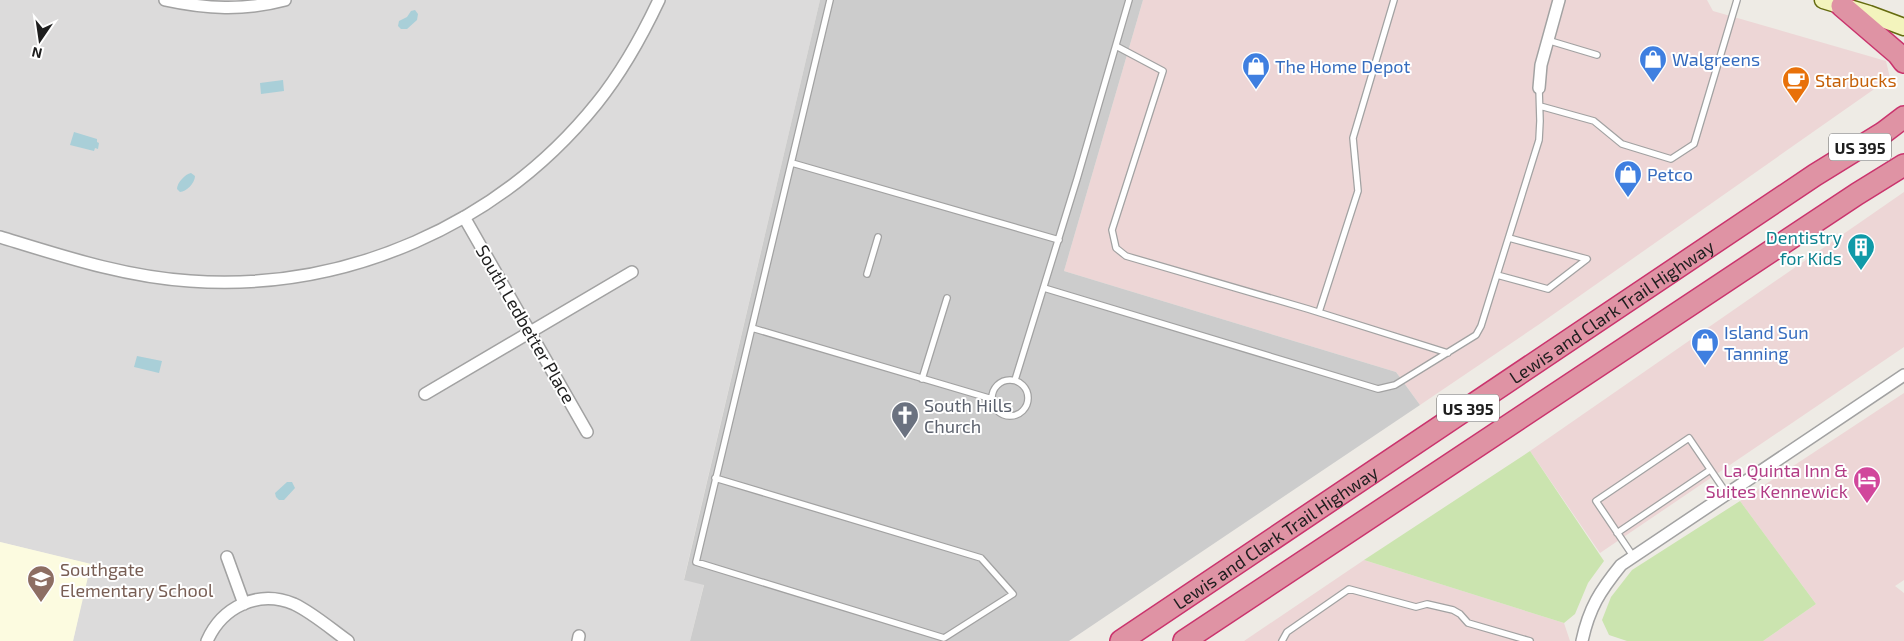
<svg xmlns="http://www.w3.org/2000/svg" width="1904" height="641" viewBox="0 0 1904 641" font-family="'Exo 2',sans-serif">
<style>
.residential{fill:#dcdbdb}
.commercial{fill:#edd6d6}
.education{fill:#fcfbe0}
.religious{fill:#ccc}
.grass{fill:#cbe4af}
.water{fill:#a9cfd8}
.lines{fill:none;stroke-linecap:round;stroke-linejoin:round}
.lane-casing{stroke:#a2a2a2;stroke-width:8}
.street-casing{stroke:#a2a2a2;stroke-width:14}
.secondary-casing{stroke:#656b0f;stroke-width:19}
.highway-casing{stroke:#ca346d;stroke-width:24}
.lane{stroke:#fff;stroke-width:5.5}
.street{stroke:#fff;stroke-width:11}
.secondary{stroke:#f3f4bd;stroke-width:16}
.highway{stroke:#df93a4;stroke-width:21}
.labels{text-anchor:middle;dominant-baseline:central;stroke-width:4;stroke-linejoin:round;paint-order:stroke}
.shield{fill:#fff;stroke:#626262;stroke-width:1}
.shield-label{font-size:16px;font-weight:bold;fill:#1e1e1e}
.shop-label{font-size:18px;fill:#366cbe;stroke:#fff;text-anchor:start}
.food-label{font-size:18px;fill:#c56008;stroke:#fff;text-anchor:start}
.culture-label{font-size:18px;fill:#0d838f;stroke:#fff;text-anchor:end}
.street-label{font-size:18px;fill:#1e1e1e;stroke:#fff}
.worship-label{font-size:18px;fill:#5b616d;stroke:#fff;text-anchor:start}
.hotel-label{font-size:18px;fill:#b23c85;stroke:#fff;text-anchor:end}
.education-label{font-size:18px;fill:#785e54;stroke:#fff;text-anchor:start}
</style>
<rect width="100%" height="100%" fill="#eeebe5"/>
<path class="residential" d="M0 0H820L684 579 704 584 690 641H73L90 564 0 542Z"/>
<path class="commercial" d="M1143 0H1707L1713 11 1886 61 1890 78 1541 323 1420 405 1396 372 1064 271Z
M1904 192V347L1600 553 1530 451Z
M1904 393V580L1895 586 1904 593V641H1763L1816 604 1740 501Z
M1364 560 1564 623 1570 641H1244Z"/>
<path class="education" d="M0 542 91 564 73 641H0Z"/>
<path class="religious" d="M820 0H1143L1064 271 1396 372 1420 405 1069 641H690L704 585 684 580Z"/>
<path class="grass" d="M1530 451 1604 561 1588 583 1575 614 1564 623 1364 560Z
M1740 501 1816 604 1763 641H1627L1609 635 1602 620 1611 597 1632 570Z"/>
<path class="water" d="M415 10 418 14 417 20 407 29H401L398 26 399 21 407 17 411 11Z
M283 80 284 91 261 94 260 83Z
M74 132 97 139V142L99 143 98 149 95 148 94 151 70 145Z
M191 173 195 176C195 183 186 192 180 192L177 189C177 183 185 174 191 173Z
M137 356 162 361 159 373 134 367Z
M287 482H292L295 488 284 500H279L276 497 275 493Z"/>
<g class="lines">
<g class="lane-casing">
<path id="lane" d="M1547 40 1597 55
M1116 46 1163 71 1112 230 1116 248 1126 256 1308 309 1448 353
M1540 106 1594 121 1622 144 1671 159 1694 144 1737 0
M792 163 1059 240
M867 274 878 237
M1497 275 1548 289 1587 259 1509 238
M1044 288 1378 389 1395 385 1476 335 1481 326 1539 140 1540 121 1539 88
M1319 312 1358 191 1353 138 1394 0
M752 328 992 399
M922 379 947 298
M992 398a18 18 0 1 1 36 0a18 18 0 1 1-36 0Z
M1015 380 1077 179 1129 0
M715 478 981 558 1013 594 944 638 696 562 830 0
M1617 533 1710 470
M1633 556 1596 501 1689 438 1727 494
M1282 641 1287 632 1349 589 1416 607 1427 604 1453 610 1460 614 1468 623 1530 641"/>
</g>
<g class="street-casing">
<path id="street" d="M165 0C206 9 244 11 285 0
M1539 88 1541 65 1559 0
M464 217 587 432
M0 237C62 256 125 277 190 281 346 292 499 225 597 103 622 72 642 36 659 0
M425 394 632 272
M227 557 244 604
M207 641C222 607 258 589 294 604 313 613 331 629 348 641
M578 641 579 636
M1582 641C1589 608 1600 591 1621 565L1904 375"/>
</g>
<g class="secondary-casing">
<path id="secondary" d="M1823 0 1869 14 1904 27"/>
</g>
<g class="highway-casing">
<g id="highway">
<path d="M1842 6 1898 54 1904 62"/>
<path id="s1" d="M1121 641 1815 175 1883 133 1904 117"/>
<path d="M1184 641 1857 194 1904 165"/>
</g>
</g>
<use href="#lane" class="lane"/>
<use href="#street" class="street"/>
<use href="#secondary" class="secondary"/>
<use href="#highway" class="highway"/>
</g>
<defs>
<g id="shop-pin" transform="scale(1.4375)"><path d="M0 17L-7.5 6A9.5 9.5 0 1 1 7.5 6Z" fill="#3f7fe0" stroke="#fff"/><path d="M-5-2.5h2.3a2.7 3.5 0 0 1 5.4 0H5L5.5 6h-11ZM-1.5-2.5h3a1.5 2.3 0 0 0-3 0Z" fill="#fff"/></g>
<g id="cafe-pin" transform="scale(1.4375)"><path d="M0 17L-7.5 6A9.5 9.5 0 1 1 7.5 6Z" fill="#e8710a" stroke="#fff"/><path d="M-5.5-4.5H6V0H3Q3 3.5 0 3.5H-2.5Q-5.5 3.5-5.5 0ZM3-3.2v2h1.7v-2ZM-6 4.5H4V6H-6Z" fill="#fff"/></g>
<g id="building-pin" transform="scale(1.4375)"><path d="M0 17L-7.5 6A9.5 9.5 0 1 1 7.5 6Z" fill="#0f9aa8" stroke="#fff"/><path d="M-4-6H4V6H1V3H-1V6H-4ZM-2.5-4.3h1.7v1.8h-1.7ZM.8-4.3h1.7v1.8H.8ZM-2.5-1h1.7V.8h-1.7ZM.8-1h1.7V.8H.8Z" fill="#fff"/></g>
<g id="church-pin" transform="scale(1.4375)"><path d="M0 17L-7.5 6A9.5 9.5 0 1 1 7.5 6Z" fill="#6b7280" stroke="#fff"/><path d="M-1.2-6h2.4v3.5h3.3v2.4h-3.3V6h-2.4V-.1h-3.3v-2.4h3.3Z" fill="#fff"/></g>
<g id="hotel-pin" transform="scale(1.4375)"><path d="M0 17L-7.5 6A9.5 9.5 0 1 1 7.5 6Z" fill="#d1479c" stroke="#fff"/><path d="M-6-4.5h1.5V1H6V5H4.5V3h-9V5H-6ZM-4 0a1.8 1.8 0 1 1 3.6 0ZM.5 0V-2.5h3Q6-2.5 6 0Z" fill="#fff"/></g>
<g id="school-pin" transform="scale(1.4375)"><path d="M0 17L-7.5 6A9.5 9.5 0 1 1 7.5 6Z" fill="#8d6e63" stroke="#fff"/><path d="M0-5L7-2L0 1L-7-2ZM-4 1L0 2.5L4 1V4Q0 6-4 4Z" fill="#fff"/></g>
</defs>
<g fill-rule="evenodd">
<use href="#shop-pin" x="1653" y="59"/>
<use href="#shop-pin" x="1256" y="66"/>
<use href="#cafe-pin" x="1796" y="80"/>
<use href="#shop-pin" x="1628" y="174"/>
<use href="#building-pin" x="1861" y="247"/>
<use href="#shop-pin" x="1705" y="342"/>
<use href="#church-pin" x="905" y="415"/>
<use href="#hotel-pin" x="1867" y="480"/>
<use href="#school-pin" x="41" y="579"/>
</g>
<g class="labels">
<g class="shield">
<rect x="1829" y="133.5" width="62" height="27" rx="4"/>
<rect x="1437" y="394.5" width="62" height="27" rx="4"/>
</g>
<g class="shield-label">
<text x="1860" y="147">US 395</text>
<text x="1468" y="408">US 395</text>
</g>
<g class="shop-label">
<text x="1672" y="59">Walgreens</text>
<text x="1275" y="66">The Home Depot</text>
<text x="1647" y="174">Petco</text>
<text x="1724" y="332">Island Sun<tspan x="1724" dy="21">Tanning</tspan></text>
</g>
<g class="food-label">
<text x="1815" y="80">Starbucks</text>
</g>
<g class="culture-label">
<text x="1842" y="237">Dentistry<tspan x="1842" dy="21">for Kids</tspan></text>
</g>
<g class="street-label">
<text stroke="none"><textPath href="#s1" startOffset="591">Lewis and Clark Trail Highway</textPath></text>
<text transform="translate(526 324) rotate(60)">South Ledbetter Place</text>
<text stroke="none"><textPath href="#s1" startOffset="186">Lewis and Clark Trail Highway</textPath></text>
</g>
<g class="worship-label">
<text x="924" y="405">South Hills<tspan x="924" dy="21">Church</tspan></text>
</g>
<g class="hotel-label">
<text x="1848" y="470">La Quinta Inn &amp;<tspan x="1848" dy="21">Suites Kennewick</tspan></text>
</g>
<g class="education-label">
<text x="60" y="569">Southgate<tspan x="60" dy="21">Elementary School</tspan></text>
</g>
</g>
<g transform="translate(40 40) rotate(193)" stroke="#ffffff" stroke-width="4" paint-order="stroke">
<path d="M0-4L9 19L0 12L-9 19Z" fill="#1e1e1e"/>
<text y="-8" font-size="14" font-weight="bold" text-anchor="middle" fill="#1e1e1e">N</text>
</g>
</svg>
